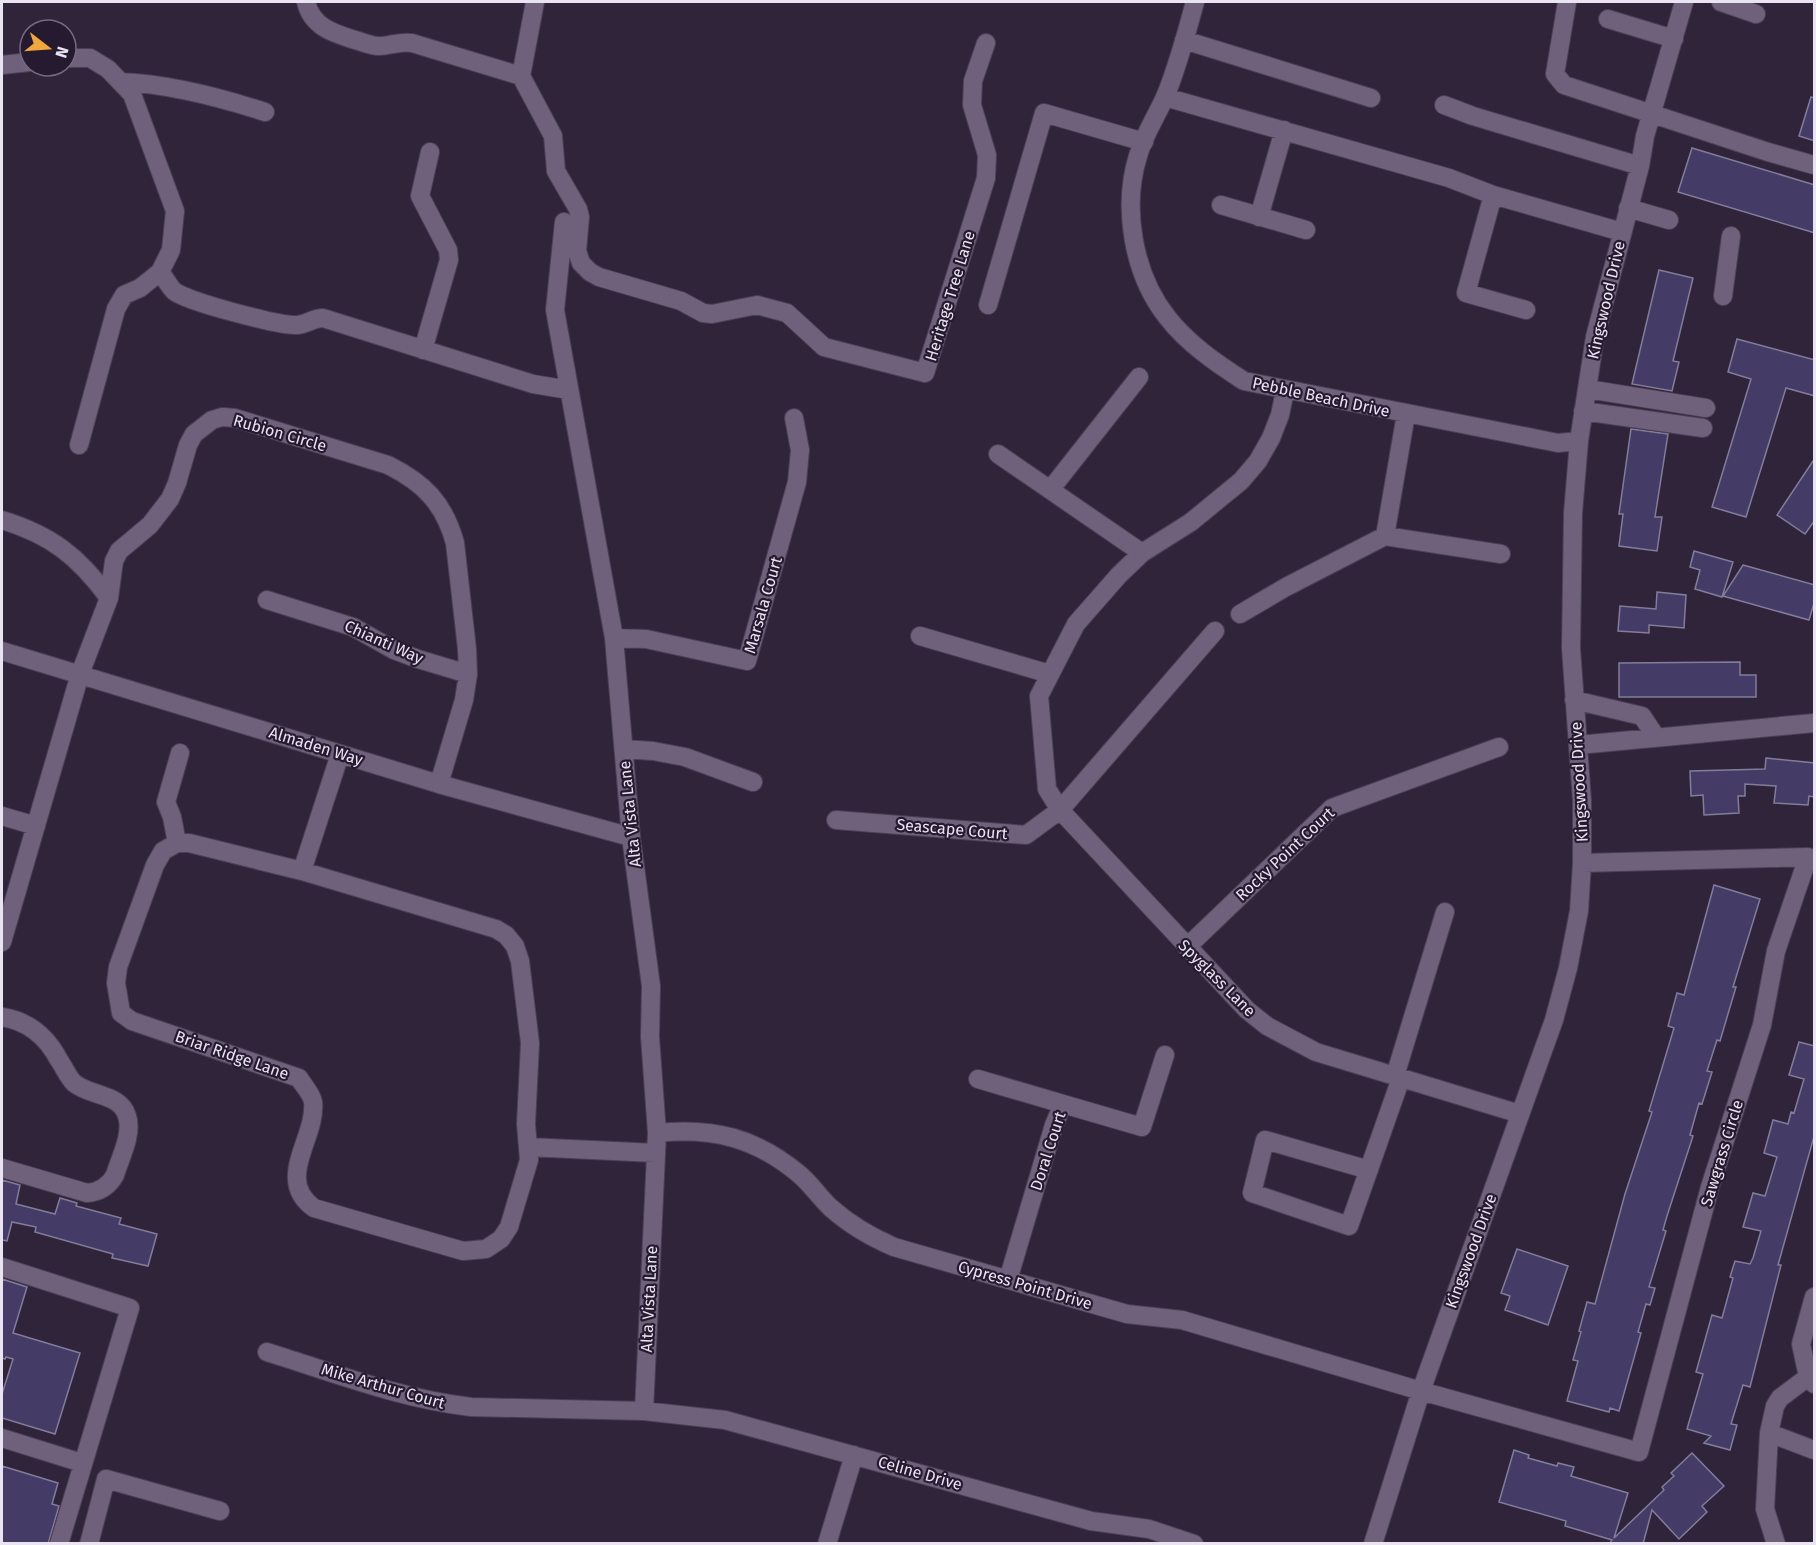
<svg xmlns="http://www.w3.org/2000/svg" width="1816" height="1545" viewBox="0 0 1816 1545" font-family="'Fira Sans',sans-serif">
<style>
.building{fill:#443c67;stroke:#817d9a;stroke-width:1.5}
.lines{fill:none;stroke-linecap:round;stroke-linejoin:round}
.minor-casing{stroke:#4a4054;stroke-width:20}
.minor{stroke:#6f617c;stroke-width:18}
.labels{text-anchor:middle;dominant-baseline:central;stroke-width:4.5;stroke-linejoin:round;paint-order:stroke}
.street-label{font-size:16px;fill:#eae3f2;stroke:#261a31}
</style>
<rect width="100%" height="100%" fill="#30243b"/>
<path class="building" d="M1811 97 1815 98V141L1799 136Z
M1692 148 1815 185V233L1678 192Z
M1659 270 1693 278 1673 361 1679 362 1672 391 1632 384Z
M1737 339 1815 360V396L1786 388 1746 517 1712 507 1751 379 1728 372Z
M1631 429 1668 434 1655 517H1662L1657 551 1619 546 1623 514H1619Z
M1815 458V520L1805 534 1777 515Z
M1694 551 1733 562 1722 597 1695 589 1700 570 1690 567Z
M1743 565 1815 585V600L1809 620 1723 596Z
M1657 592 1686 595 1684 628 1649 625V633L1618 631 1620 606 1656 609Z
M1740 662V675H1756V697H1619V663Z
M1766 758 1815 763V797L1809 796 1808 805 1774 803 1776 786 1745 784V796H1738L1739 813 1704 815 1703 795 1691 796 1690 771 1765 769Z
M1714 885 1760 899 1733 987H1736L1720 1041 1717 1040 1707 1071 1712 1072 1702 1104 1699 1103 1690 1135 1693 1136 1667 1216 1663 1230 1666 1231 1649 1287 1655 1288 1650 1305 1646 1304 1638 1332 1641 1333 1619 1411 1610 1408 1609 1412 1567 1401 1578 1361 1573 1360 1581 1332 1579 1331 1587 1302 1595 1304 1625 1194 1652 1112 1649 1111 1674 1028 1668 1026 1677 993 1684 995Z
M1799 1042 1815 1046V1133L1778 1265H1781L1750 1387 1743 1385 1731 1424 1737 1425 1730 1450 1704 1443 1711 1436 1687 1429 1703 1374 1696 1372 1712 1315 1722 1318 1733 1278 1730 1277 1735 1261 1750 1264 1753 1258 1761 1231 1743 1227 1753 1193 1765 1196 1777 1157 1764 1153 1773 1120 1788 1124 1791 1112 1794 1113 1804 1079 1789 1075Z
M2 1180 20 1185 16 1204 55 1214 60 1198 77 1203 76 1206 121 1218 119 1224 157 1234 148 1266 112 1258 113 1254 35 1232 36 1227 12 1222 7 1241 2 1240Z
M1517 1249 1568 1266 1548 1325 1505 1310 1510 1296 1501 1293Z
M2 1279 27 1287 13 1333 80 1353 55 1434 2 1418V1394L13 1359 6 1357 5 1359 2 1358Z
M1514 1450 1529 1455 1528 1458 1557 1466 1558 1463 1574 1467 1571 1476 1628 1493 1614 1538 1664 1490 1662 1487 1674 1476 1671 1473 1692 1453 1724 1486 1702 1506 1707 1512 1679 1539 1652 1510 1643 1544H1609L1612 1540 1565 1526 1566 1521 1499 1502Z
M2 1466 58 1483 52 1504 59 1506 48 1544H2Z"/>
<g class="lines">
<g class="minor-casing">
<path id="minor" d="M306 2C312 27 333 33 355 40 363 42 371 46 379 46 390 46 400 41 412 43L521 76
M535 2 521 76 553 136 556 171 578 209 580 217 577 251 581 263 590 272 599 277 681 301 703 313 712 314 757 305 787 313 824 347 925 373 986 178 987 155 972 105 973 81 986 43
M1195 2C1186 34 1178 66 1165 97 1156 117 1144 135 1138 156 1122 207 1133 274 1167 317 1187 343 1216 363 1244 381L1558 443 1579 441
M1567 2 1555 74 1564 85 1768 152 1814 165
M1721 2 1756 14
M1608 19 1674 39
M1184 40 1371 98
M66 58H90L108 69 132 94 175 211 171 250 160 272 140 288 124 295 116 309 79 445
M2 65 30 62
M121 82C169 84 219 97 265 112
M1165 97 1449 178 1493 195 1622 232
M1444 105 1473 116 1640 166
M1493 195 1466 293 1526 310
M1221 205 1306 230
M1628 208 1669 220
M1259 217 1284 130
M564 222 555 310 614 638 631 837 651 986 650 1037 657 1133 644 1411
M160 272C165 278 169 286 174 291 185 301 280 326 296 325 306 325 313 318 323 318L533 384 569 390
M1723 296 1731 236
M988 305 1044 113 1144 142
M423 350 449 260 448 250 420 196 430 152
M1587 389 1706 408
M1285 391 1280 415 1271 438 1258 461 1241 481 1191 522 1142 553 1119 575 1076 624 1039 696 1047 789 1060 810 1247 1010 1267 1026 1316 1052 1520 1114
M1583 411 1703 428
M998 454 1142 553
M1050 490 1139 377
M2 520C51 535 78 556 109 598
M1385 536 1406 414
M267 600 353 627 394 650 418 659 468 674
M1240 614 1286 587 1385 536 1501 554
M920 636 1050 674
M614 638 646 639 747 661 797 482 800 450 794 418
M2 651 439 784 631 837
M1574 700 1642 716 1656 737
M1578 745 1814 723
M624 749 653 751 685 757 753 782
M2 816 36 826
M836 820 1026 835 1060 810 1215 631
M177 843H189L302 871 496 929 506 935 515 946 520 961 530 1043 526 1124 529 1160 509 1227 501 1239 486 1249 463 1251 314 1208C274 1179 317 1138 313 1102 312 1094 303 1085 299 1078L132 1021 121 1013 116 983 118 967 155 865 163 851Z
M177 843 172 817 166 802 180 753
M302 871 340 754
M2 942 80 674 109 598 114 561 119 551 150 525 170 499 177 483 188 445 194 434 212 420 222 417 235 418 388 465C424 483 444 503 455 543L467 649 468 674 464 700 439 784
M1187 947 1332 808 1499 747
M2 1017C28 1021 47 1037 59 1060 64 1067 68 1077 74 1083 91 1097 120 1093 127 1116 133 1134 120 1158 115 1175 109 1186 100 1192 87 1193L2 1168
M1395 1076 1445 912
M978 1079 1063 1104
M657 1133C713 1127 756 1138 799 1174 811 1184 820 1198 831 1208 850 1225 871 1237 894 1247L1127 1314 1182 1320 1421 1391 1639 1452 1710 1187 1762 1025 1776 951 1808 857 1582 863
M528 1147 656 1153
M1369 1170 1265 1140 1252 1193 1349 1226 1401 1078
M2 1267 130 1308 59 1544
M1008 1280 1054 1125 1063 1104 1142 1127 1165 1055
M1814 1297 1801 1344 1808 1377 1814 1384
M267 1352C334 1373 401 1399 471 1407L644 1411 725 1420 1091 1521 1149 1529 1194 1544
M1769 1433 1814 1450
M2 1438 82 1463
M89 1544 106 1479 220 1511
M827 1544 854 1455
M1373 1544 1421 1391 1554 1020 1568 968 1579 911 1582 863V801L1571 648 1573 513 1579 441 1595 337 1640 166 1645 136 1684 2
M1776 1544 1765 1509 1769 1433 1775 1406 1780 1398 1808 1377"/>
</g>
<use href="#minor" class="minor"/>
</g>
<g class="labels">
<g class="street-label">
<text transform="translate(950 296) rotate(-73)">Heritage Tree Lane</text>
<text transform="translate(1606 300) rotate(-77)">Kingswood Drive</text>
<text transform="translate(1321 397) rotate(12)">Pebble Beach Drive</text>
<text transform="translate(280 433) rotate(16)">Rubion Circle</text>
<text transform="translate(763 605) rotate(-74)">Marsala Court</text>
<text transform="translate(384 642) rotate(24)">Chianti Way</text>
<text transform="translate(316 746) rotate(17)">Almaden Way</text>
<text transform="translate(1579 782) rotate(-93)">Kingswood Drive</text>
<text transform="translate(630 814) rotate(-96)">Alta Vista Lane</text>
<text transform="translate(952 829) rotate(5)">Seascape Court</text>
<text transform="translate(1285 854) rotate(-43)">Rocky Point Court</text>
<text transform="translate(1217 978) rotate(45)">Spyglass Lane</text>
<text transform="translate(232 1055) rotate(19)">Briar Ridge Lane</text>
<text transform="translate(1048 1151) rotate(-72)">Doral Court</text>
<text transform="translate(1722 1153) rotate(-73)">Sawgrass Circle</text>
<text transform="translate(1471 1251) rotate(-70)">Kingswood Drive</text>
<text transform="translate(1025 1285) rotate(16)">Cypress Point Drive</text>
<text transform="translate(649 1299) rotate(-87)">Alta Vista Lane</text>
<text transform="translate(383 1386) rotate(16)">Mike Arthur Court</text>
<text transform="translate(920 1473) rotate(16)">Celine Drive</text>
</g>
</g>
<rect width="1816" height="1545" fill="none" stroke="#eae3f2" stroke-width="6"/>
<g transform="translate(48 48) rotate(107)"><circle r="28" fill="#261a31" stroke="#746a7e" stroke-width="1.5"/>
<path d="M0-4.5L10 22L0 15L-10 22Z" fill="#efa73e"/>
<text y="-9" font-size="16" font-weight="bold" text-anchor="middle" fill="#eae3f2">N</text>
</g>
</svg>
